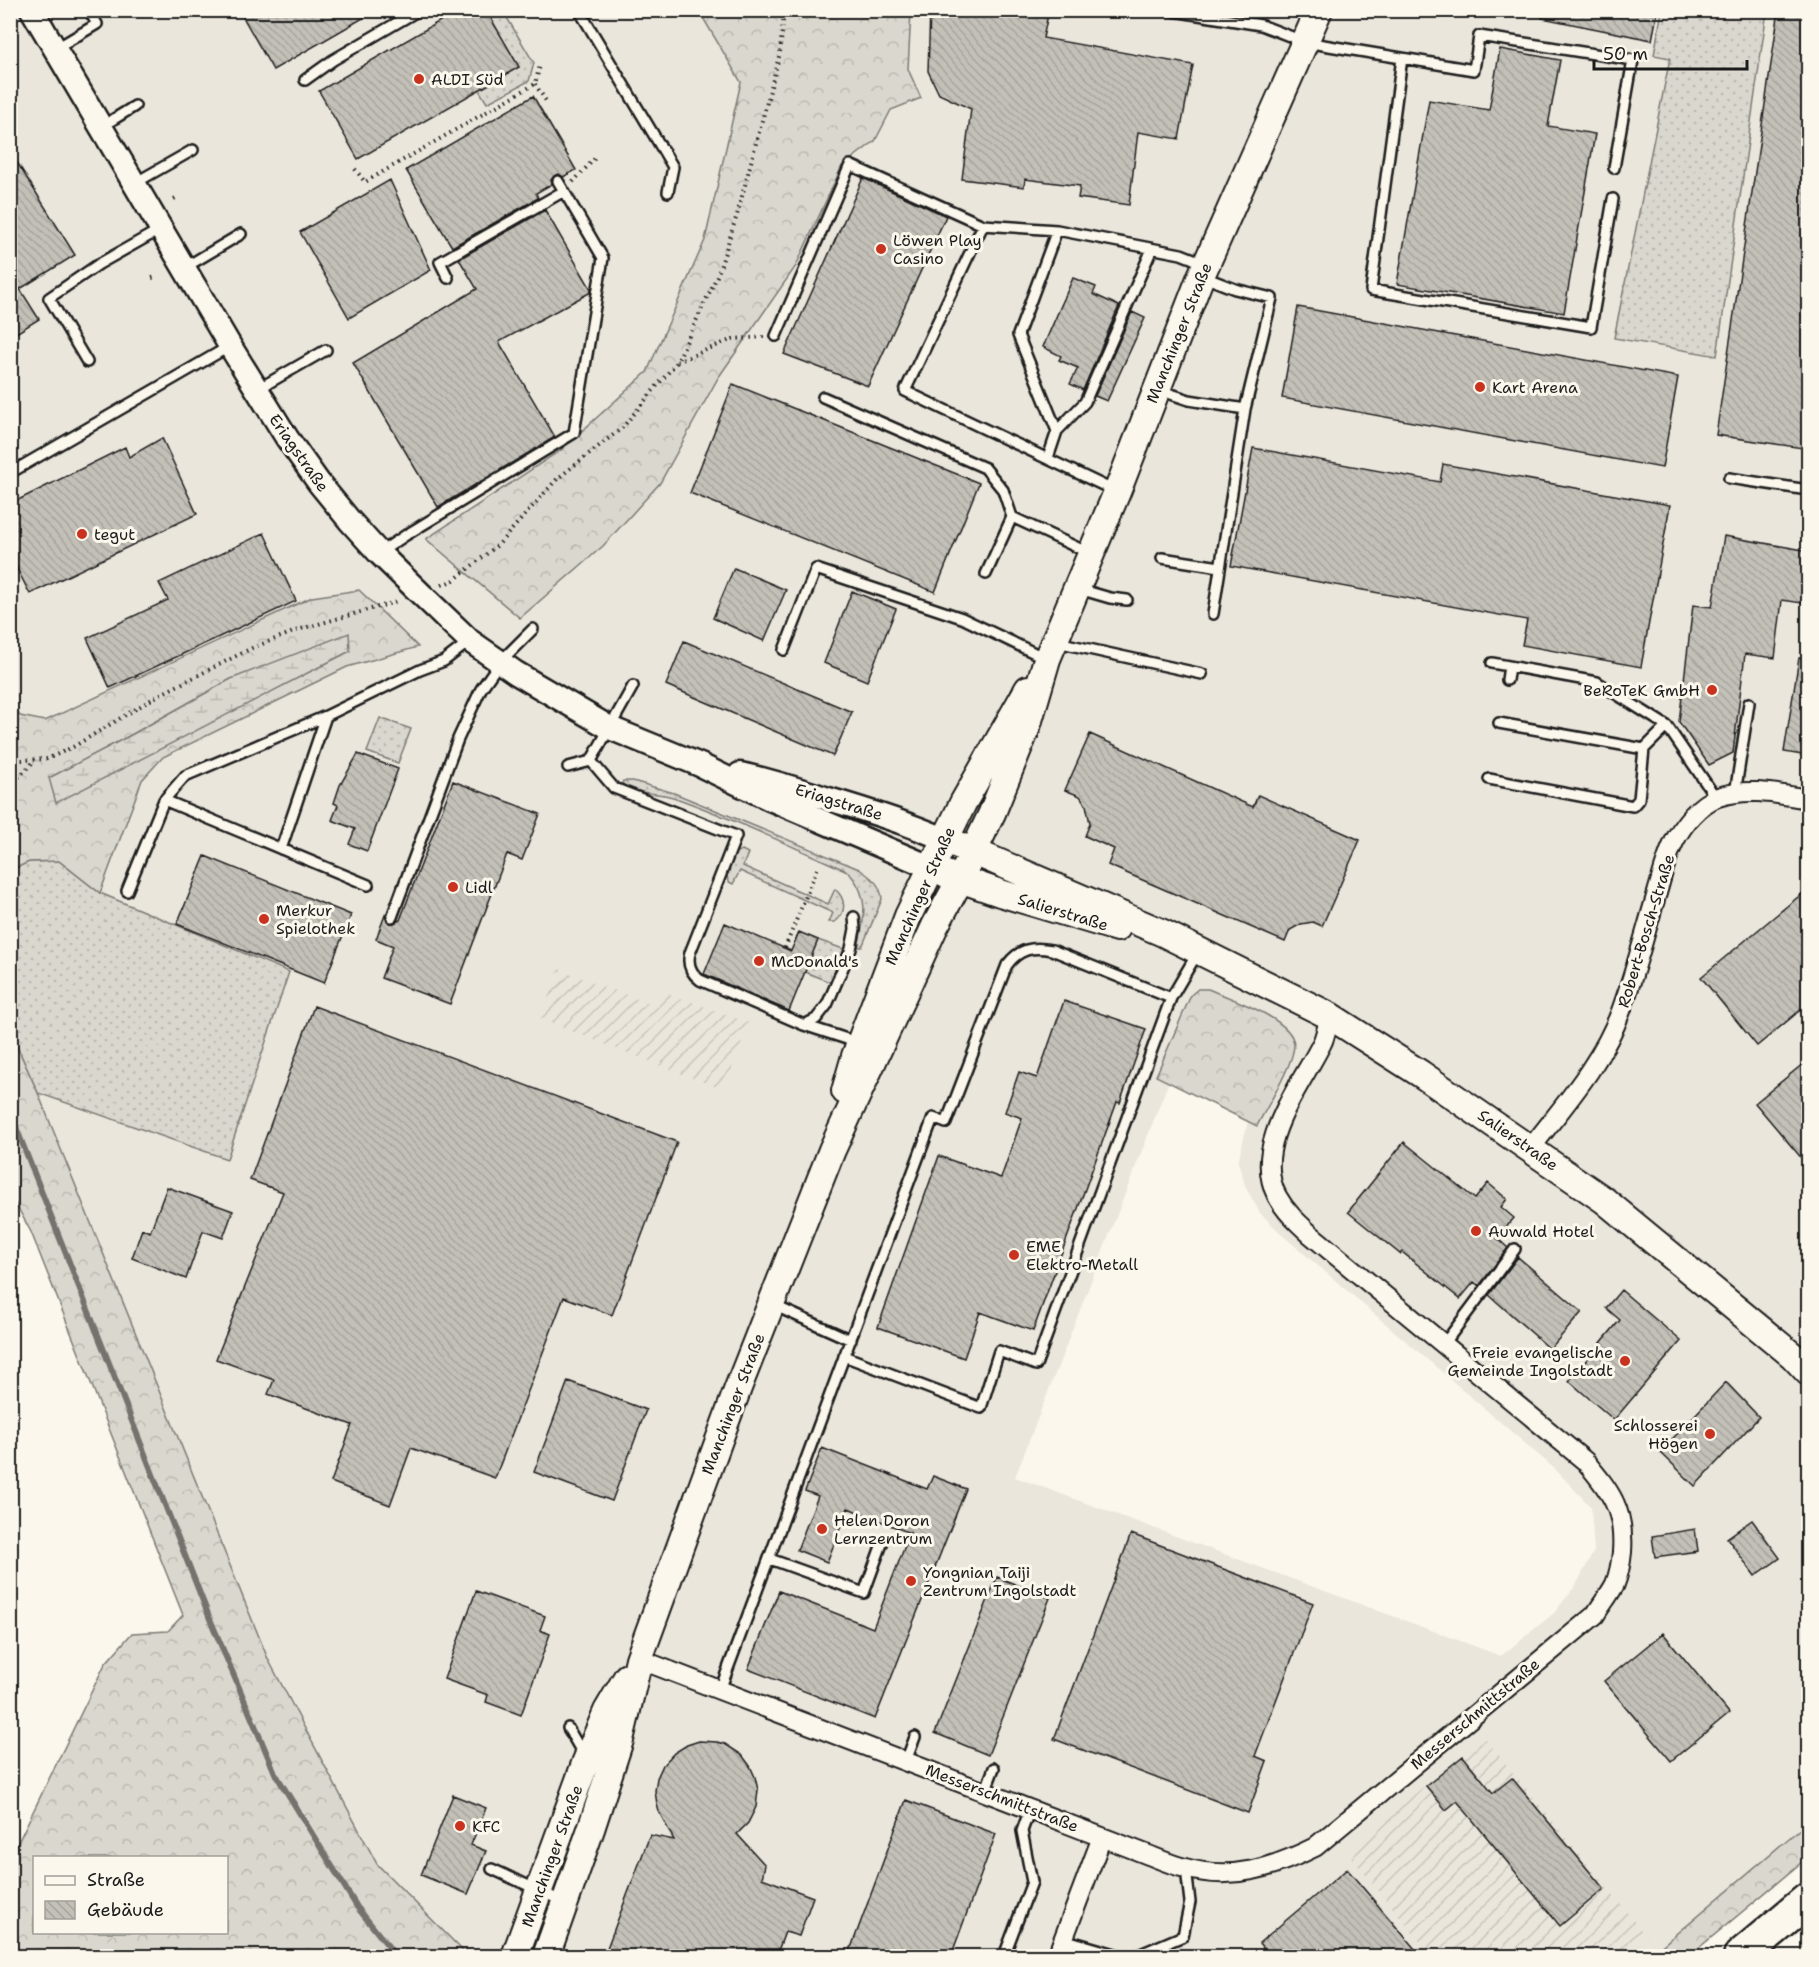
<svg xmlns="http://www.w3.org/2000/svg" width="1819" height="1967" viewBox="0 0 1819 1967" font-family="'Shantell Sans',sans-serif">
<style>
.built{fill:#eae6dc;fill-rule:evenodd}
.industrial{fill:url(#industrial-furrows)}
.grass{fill:url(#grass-dots);stroke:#7b7a75;stroke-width:1.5}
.forest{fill:url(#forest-crowns);stroke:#7b7a75;stroke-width:1.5;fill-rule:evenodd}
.wetland{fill:url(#wetland-marsh);stroke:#7b7a75;stroke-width:1.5}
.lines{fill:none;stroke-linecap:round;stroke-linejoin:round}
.stream{stroke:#74726e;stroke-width:6}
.building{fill:url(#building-back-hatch);stroke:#1c1c1c;stroke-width:1.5}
.service-casing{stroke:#1c1c1c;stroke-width:14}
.minor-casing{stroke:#1c1c1c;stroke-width:22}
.tertiary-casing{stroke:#1c1c1c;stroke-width:27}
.secondary-casing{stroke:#1c1c1c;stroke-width:30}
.motorway-casing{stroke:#1c1c1c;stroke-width:38}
.path{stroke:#1c1c1c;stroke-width:4;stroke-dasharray:1.5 4.5;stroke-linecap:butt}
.service{stroke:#fbf7ec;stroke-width:9}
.minor{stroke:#fbf7ec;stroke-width:18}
.tertiary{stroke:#fbf7ec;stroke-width:22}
.secondary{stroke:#fbf7ec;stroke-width:26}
.motorway{stroke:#fbf7ec;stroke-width:33}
.poi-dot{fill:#c8321e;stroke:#fbf7ec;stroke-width:2}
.labels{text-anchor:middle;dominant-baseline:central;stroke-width:6;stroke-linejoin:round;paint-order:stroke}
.poi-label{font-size:16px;fill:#1c1c1c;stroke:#fbf7ec;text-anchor:start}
.street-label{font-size:16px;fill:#1c1c1c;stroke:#fbf7ec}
</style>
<defs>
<pattern id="industrial-furrows" width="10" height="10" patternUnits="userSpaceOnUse" patternTransform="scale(1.5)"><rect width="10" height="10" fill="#eae6dc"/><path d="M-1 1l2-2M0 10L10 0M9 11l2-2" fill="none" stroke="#c8c5bc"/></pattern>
<pattern id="grass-dots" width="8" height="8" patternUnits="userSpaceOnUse" patternTransform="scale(1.5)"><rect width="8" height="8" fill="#dad7ce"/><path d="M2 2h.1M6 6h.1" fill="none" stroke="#bab8b0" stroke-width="1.8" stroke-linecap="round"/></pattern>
<pattern id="forest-crowns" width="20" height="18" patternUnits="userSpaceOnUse" patternTransform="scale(1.5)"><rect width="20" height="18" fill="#dad7ce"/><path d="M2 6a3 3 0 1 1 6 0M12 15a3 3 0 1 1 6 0" fill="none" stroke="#bab8b0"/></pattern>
<pattern id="wetland-marsh" width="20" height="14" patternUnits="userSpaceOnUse" patternTransform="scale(1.5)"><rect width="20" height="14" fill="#dad7ce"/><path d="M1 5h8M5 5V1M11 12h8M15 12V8" fill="none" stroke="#bab8b0"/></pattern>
<pattern id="building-back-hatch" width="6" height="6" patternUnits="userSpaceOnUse" patternTransform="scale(1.5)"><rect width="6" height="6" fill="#c3c0b8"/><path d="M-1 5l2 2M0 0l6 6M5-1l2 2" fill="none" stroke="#a7a49e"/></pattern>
</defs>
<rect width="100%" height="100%" fill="#fbf7ec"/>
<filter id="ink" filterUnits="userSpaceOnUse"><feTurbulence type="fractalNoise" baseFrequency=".0167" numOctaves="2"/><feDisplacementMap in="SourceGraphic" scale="12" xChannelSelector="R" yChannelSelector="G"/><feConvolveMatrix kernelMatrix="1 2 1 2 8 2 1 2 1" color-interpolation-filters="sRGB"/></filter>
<g filter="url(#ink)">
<path class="built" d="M11 11H699L741 82 705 240 647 372 561 450 427 539 520 618 603 546 660 483 718 378 796 266 842 166 875 141 891 110 921 98 908 69 911 11H1662L1654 55 1670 58 1614 338 1717 356 1767 11H1808V1822L1650 1956H468L377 1864 268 1659 38 1093 227 1159 289 972 100 893 142 780 163 757 248 714 347 667 417 647 312 597 45 721 20 716 11 698ZM1288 1065 1257 1125 1248 1121 1238 1162 1246 1188 1260 1213 1288 1240 1556 1470 1591 1507 1594 1551 1576 1585 1554 1613 1501 1656 1015 1477 1169 1081 1157 1076Z"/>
<path class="industrial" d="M559 969 658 1007 665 992 749 1023 724 1090 540 1019Z
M1484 1737 1647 1937 1624 1956H1432L1346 1851Z"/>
<path class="grass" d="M486 11H503L534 63 529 81 487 103 479 90 519 67Z
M1662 11H1767L1717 356 1614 338 1670 58 1654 55Z
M380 718 411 729 398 763 367 752Z
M623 781H633L674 793 859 869C871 877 881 884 882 899L862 947H858C865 918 870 894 847 871 790 846 733 818 673 797 658 792 633 795 622 783Z
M742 850 748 853 743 866 828 904 835 889C846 899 847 912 835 922H829L833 913 740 871 733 884 729 882C723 871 729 853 742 850Z
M59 861 100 893 289 972 227 1159 38 1093 11 1033 10 870 29 862Z
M818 940 846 950 832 983 805 972Z"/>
<path class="forest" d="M699 11H911L908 69 921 98 891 110 875 141 842 166 796 266 718 378 660 483 603 546 520 618 426 539 561 450 647 372 705 240 741 82Z
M359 590 418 647 347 667 163 757 142 780 100 893 59 861 29 862 11 870 10 698 20 716 45 721 312 597ZM350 651 56 802 50 778 131 735 231 679Z
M1198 989H1208C1229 998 1294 1019 1294 1045 1294 1064 1266 1108 1257 1126L1156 1076 1191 995Z
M11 1033 38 1093 268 1659 377 1864 468 1956H11V1857L105 1664 132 1633 168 1631 183 1615 31 1232 11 1195ZM34 1858H226V1932H34Z
M1808 1822V1857L1689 1956H1650Z"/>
<path class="wetland" d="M349 633 350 651 56 803 49 778 131 735 231 679Z"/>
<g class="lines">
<path class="stream" d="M10 1112 210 1619 275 1773 357 1907 396 1956"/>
</g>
<path class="building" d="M239 10H377L273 70Z
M459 10H486L519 67 358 159 319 91Z
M930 10H1049L1043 38 1193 65 1179 139 1138 132 1129 205 1078 198 1080 186 1025 179 1024 187 962 179 971 109 939 94 928 71Z
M1542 10H1658L1652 40 1542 18Z
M1779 10H1809V449L1716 435Z
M1500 49 1560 60 1548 126 1595 134 1564 313 1397 284 1429 100 1489 110Z
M533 96 576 170 563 177 559 174 554 176 551 180 552 184 536 193 538 198 452 247 406 170Z
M10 151 75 255 20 289 39 319 10 337Z
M863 178 946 216 868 386 784 354Z
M390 180 431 270 349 318 300 232Z
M545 210 591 289V292L499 342 555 437 438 507 353 363 477 289 459 259Z
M1073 278 1096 287 1093 294 1119 306 1083 390 1070 384 1078 368 1059 360 1061 356 1043 347Z
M1298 307 1678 377 1662 468 1282 398Z
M1132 312 1145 318 1107 401 1095 396Z
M733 384 979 483 935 592 690 493Z
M162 438 197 514 30 594 10 555V504L125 447 129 457Z
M1253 448 1440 482 1443 464 1670 505 1641 667 1522 645 1527 620 1231 566Z
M264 533 296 601 110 688 87 638 168 600 159 583Z
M1724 536 1809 551V604L1782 600 1775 658 1745 654 1733 753 1709 765 1679 722 1693 605 1712 607Z
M734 568 786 590 764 641 713 618Z
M852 591 896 609 867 681 824 663Z
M684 641 852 712 833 756 666 685Z
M1799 658 1809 659V756L1784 752Z
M1090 734 1253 807 1258 795 1360 840 1322 926 1313 922 1301 924 1290 930 1285 942 1108 865 1114 849 1085 836 1090 823 1086 805 1080 796 1065 790Z
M358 754 398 769 367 851 349 844 355 829 332 820 338 805 334 803 340 785Z
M453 781 540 814 522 860 507 854 450 1004 381 978 393 946 376 939 385 915 389 923H394L400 920Z
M205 856 351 915 324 983 177 924Z
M1809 888V1003L1757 1046 1701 977Z
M725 923 791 951 799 932 818 940 789 1011 704 974Z
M1064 1001 1146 1029 1120 1103 1117 1102 1033 1331 980 1312 964 1358 878 1327 939 1156 1001 1178 1022 1118 1005 1112 1019 1072 1037 1078Z
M314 1006 677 1142 612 1315 564 1297 495 1478 411 1448 390 1505 331 1482 352 1425 268 1394 274 1380 216 1359 283 1192 250 1180Z
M1809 1059V1167L1755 1103Z
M1404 1142 1475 1199 1488 1183 1507 1199 1501 1207 1514 1218 1497 1238 1508 1248 1479 1286 1474 1282 1460 1299 1402 1252 1400 1254 1348 1212Z
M167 1187 233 1211 223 1238 203 1231 186 1279 132 1258 142 1229 150 1232Z
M1518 1257 1582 1312 1550 1349 1489 1295Z
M1621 1290 1681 1341 1614 1420 1569 1381 1620 1320 1606 1308Z
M568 1381 646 1410 612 1501 534 1472Z
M1726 1382 1759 1417 1695 1486 1660 1452Z
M822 1448 927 1489 933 1476 966 1489 875 1719 748 1669 779 1591 873 1628 910 1533 848 1508 827 1562 797 1550 818 1496 805 1491Z
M1752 1520 1780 1558 1755 1576 1727 1538Z
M1695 1529 1698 1551 1655 1557 1652 1536Z
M1131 1534 1313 1603 1255 1756 1267 1761 1248 1813 1054 1739Z
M997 1577 1050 1598 988 1755 935 1733Z
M476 1591 545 1616 540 1630 550 1634 521 1715 486 1702 488 1695 444 1679Z
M1663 1633 1729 1713 1671 1761 1604 1681Z
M699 1741 717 1742 725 1744 742 1755 750 1766 755 1777 758 1790 756 1807 748 1823 737 1834 765 1865 762 1878 813 1897 799 1936 785 1932 776 1956H604L650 1835 674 1840 659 1812 657 1804 655 1791 657 1778 663 1765 674 1753 687 1745Z
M1463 1756 1493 1793 1512 1778 1604 1889 1560 1926 1457 1801 1446 1810 1426 1786Z
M453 1795 486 1808 471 1845 486 1851 468 1894 421 1875Z
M906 1800 996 1834 951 1956H848Z
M1347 1869 1421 1956H1270L1259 1943Z"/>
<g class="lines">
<g class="service-casing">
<path id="service" d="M579 10 673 167 668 192
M1167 10 1261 25 1305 42 1474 70 1479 36 1633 60 1614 168
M55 49 97 24 89 10
M1402 58 1371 290 1591 327 1613 199
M305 80 333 60 419 10
M101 127 135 106
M135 183 193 150
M184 268 241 234
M448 278 440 262 564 191
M776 336 850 165 983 225
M87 362 49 298 99 264 161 229
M258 389 326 350
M1159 390 1189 400 1245 409 1272 298 1235 289 1204 277
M823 397 985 468 1003 490 1012 517
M1057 431 1085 402 1152 249
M1048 458 1057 431 1018 335 1057 230
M10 473 230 346
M1729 478 1808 490
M1115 491 905 391 983 225 1057 230 1181 254 1204 263
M379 553 406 535 574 433 603 258 558 181
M1162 558 1220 567
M986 574 1012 517 1089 553
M1079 589 1110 598 1127 600
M1213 614 1245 409
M1057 642 1202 674
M784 650 816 569 962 618 1045 658
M1492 663 1597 682 1667 726 1716 798
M1507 680 1509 666
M326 716 185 776 164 800 368 885
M1499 723 1644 749
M591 761 614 788 736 836 690 953C687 964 691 973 700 980L804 1025 859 1043
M568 767 591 761 633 686
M1489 779 1633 806 1639 799 1644 749 1667 726
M1735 794 1749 703
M281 849 326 716 420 670 444 661 470 641
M127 891 164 800
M392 917 458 739 481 689 500 662 533 629
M804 1025 816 1019 827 1005 851 949 855 929 854 917
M773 1305 851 1340
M1444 1344 1515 1249
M844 1356 981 1408 999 1351 1036 1365 1171 998 1198 952
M770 1559 864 1593 883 1541
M720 1690 933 1118 946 1123 1007 965C1019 949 1032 946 1052 950L1171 998
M568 1728 583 1754
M906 1761 915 1737
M985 1792 994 1768
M492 1869 564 1902
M1063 1939 1122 1956
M1004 1956 1032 1882 1022 1831 1030 1809
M1136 1956 1183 1936 1190 1902 1186 1869"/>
</g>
<g class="minor-casing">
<path id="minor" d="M1531 1148C1564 1105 1602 1063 1621 1011 1635 973 1645 933 1657 893 1662 876 1666 858 1674 842 1683 824 1699 804 1718 797 1748 787 1778 794 1808 799
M639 1659 1146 1854C1159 1859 1172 1865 1185 1868 1232 1881 1273 1868 1315 1847L1595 1615C1601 1605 1610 1594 1615 1584 1619 1574 1621 1562 1622 1552 1625 1510 1611 1492 1585 1461L1310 1234C1297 1222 1285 1211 1277 1196 1251 1146 1301 1086 1322 1043 1326 1035 1327 1025 1330 1016
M1057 1956 1102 1837"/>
</g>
<g class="tertiary-casing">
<path id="tertiary" d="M32 10 230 346 287 438 319 483 350 521 379 553 421 594 470 641 516 673 610 728 700 765 770 799 930 867
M740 774C769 780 797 789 825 798 866 810 905 822 944 839"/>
</g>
<g class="secondary-casing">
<path id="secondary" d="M944 839 1163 933 1330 1016 1421 1074 1604 1200 1793 1356 1808 1372
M946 874 1000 893 1117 928
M845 1091 855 1056 908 916 963 803 1028 689
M515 1956 586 1761 607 1711 627 1677
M546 1956 591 1829 620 1740 639 1659 738 1388 832 1150 935 926 960 880 992 813 1027 727 1047 659 1117 492 1201 276 1319 10"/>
</g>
<g class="motorway-casing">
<path id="motorway" d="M1741 1956 1808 1900"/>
</g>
<path class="path" d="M535 84 548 104
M355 169 365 182 535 84 540 65
M573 182 597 156
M174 199 178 197
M152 278 156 277
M677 362 733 339 764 337
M442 585 454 580 499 544 557 479 622 428 677 362 718 274 737 215 780 53 784 10
M10 757 20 760 47 759 73 747 157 696 252 648 301 629 399 601
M10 786 35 760
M785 948 817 869"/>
<use href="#service" class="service"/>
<use href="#minor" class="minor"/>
<use href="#tertiary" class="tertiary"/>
<use href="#secondary" class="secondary"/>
<use href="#motorway" class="motorway"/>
</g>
</g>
<g class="poi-dot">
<circle cx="419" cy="79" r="6"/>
<circle cx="881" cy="249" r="6"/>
<circle cx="1480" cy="387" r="6"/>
<circle cx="82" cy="534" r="6"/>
<circle cx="1712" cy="690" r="6"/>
<circle cx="453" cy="887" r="6"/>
<circle cx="264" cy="919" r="6"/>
<circle cx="759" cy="961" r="6"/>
<circle cx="1476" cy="1231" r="6"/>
<circle cx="1014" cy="1255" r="6"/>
<circle cx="1625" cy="1361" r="6"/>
<circle cx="1710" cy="1434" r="6"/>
<circle cx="822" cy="1529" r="6"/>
<circle cx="911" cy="1581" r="6"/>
<circle cx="460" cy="1826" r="6"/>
</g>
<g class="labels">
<g class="poi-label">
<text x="431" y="79">ALDI Süd</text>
<text x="893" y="240">Löwen Play<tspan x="893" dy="18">Casino</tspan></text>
<text x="1492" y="387">Kart Arena</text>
<text x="94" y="534">tegut</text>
<text x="1700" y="690" text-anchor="end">BeRoTeK GmbH</text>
<text x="465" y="887">Lidl</text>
<text x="276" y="910">Merkur<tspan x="276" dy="18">Spielothek</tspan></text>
<text x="771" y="961">McDonald's</text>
<text x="1488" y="1231">Auwald Hotel</text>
<text x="1026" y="1246">EME<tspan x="1026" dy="18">Elektro-Metall</tspan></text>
<text x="1613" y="1352" text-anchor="end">Freie evangelische<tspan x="1613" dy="18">Gemeinde Ingolstadt</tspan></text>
<text x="1698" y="1425" text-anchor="end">Schlosserei<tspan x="1698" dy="18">Högen</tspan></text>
<text x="834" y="1520">Helen Doron<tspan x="834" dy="18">Lernzentrum</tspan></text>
<text x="923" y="1572">Yongnian Taiji<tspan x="923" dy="18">Zentrum Ingolstadt</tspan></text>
<text x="472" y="1826">KFC</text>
</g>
<g class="street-label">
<text transform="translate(1179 333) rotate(-68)">Manchinger Straße</text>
<text transform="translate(299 453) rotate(55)">Eriagstraße</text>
<text transform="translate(839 802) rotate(17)">Eriagstraße</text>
<text transform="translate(920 896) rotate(-66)">Manchinger Straße</text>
<text transform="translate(1063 912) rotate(17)">Salierstraße</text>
<text transform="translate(1646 931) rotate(-73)">Robert-Bosch-Straße</text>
<text transform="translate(1518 1140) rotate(35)">Salierstraße</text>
<text transform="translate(733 1404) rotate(-69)">Manchinger Straße</text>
<text transform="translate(1475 1714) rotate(-40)">Messerschmittstraße</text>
<text transform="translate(1002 1798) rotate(21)">Messerschmittstraße</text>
<text transform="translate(552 1856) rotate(-70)">Manchinger Straße</text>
</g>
</g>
<rect width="1819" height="1967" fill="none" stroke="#fbf7ec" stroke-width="36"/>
<rect x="18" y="18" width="1783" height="1931" fill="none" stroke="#1c1c1c" stroke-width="2" filter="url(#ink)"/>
<rect x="33" y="1856" width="195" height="78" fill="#fbf7ec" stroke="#a29f99" stroke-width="1.5"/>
<rect x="45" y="1876" width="30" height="9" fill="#fbf7ec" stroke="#a29f99" stroke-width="1.5"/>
<text x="87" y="1886" font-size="18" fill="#1c1c1c">Straße</text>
<rect x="45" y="1901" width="30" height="18" fill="url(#building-back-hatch)" stroke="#a29f99" stroke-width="1.5"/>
<text x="87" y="1916" font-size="18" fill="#1c1c1c">Gebäude</text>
<path d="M1594 60v9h153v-9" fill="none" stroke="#1c1c1c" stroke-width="3"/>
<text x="1603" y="60" font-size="18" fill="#1c1c1c" stroke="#fbf7ec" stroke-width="4.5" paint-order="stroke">50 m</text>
</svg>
